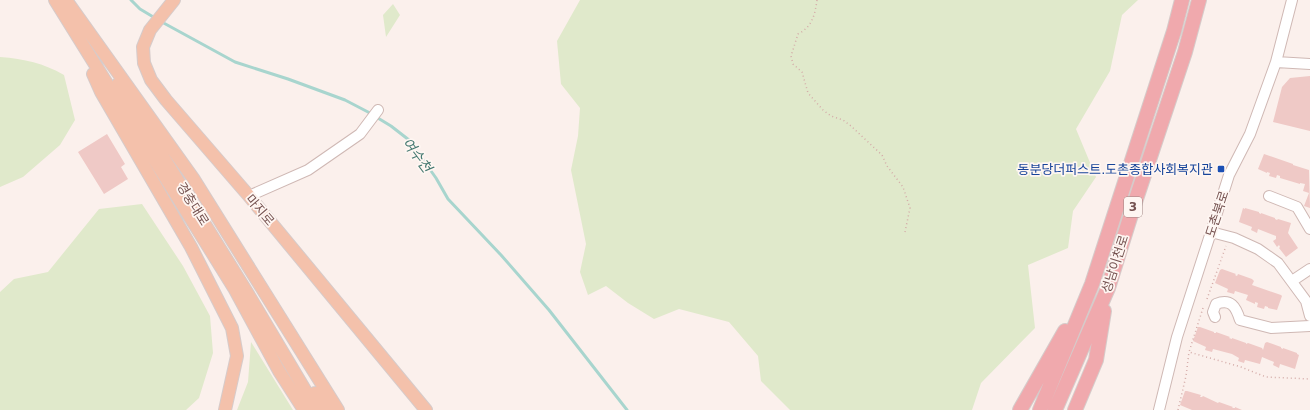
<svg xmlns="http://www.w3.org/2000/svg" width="1310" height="410" viewBox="0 0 1310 410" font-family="'DejaVu Sans','Noto Sans KR',sans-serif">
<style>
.green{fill:#e0e9cb}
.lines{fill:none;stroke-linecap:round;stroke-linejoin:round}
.stream{stroke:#a8d5ce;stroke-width:3}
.building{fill:#efc9c6}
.minor-casing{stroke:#cfb8b4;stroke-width:12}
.major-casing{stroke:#d6cbca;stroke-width:14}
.highway-casing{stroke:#d6cbca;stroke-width:16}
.path{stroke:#d4aba8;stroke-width:1.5;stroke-dasharray:1 3;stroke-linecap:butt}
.minor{stroke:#fff;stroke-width:10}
.major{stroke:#f4c1ab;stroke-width:12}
.highway{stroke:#f0a9ad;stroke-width:14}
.transit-dot{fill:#1a4fb4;stroke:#fef6f2;stroke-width:1.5}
.labels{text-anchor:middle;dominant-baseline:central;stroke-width:3.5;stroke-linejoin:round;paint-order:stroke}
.shield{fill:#fef6f2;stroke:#9e8381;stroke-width:1}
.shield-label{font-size:12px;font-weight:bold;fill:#755250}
.transit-label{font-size:13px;fill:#164399;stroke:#fef6f2;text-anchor:end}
.street-label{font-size:13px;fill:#755250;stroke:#fef6f2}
.water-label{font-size:14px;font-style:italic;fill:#447870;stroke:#fef6f2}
</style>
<rect width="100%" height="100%" fill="#fbf0ec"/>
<path class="green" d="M580 0H1138L1122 15 1110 71 1076 129 1096 177 1073 211 1068 248 1028 265 1035 328 981 383 972 410H790L761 381 758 356 729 322 679 309 654 319 628 303 606 286 588 295 580 272 586 244 571 170 578 136 580 108 561 84 557 41Z
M393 4 400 15 386 37 383 15Z
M0 57C25 59 43 63 64 75L75 120 60 145 23 177 0 187Z
M142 204 183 266 210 316 213 353 199 398 186 410H0V292L14 279 48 272 99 209Z
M251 342 293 410H237L248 382Z"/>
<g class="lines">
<path class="stream" d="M131 0 140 9 155 18
M160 21 235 62 288 79 345 100 368 112 391 126 409 140 436 178 448 199 501 255 549 310 627 410"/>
</g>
<path class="building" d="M1310 76V131L1273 122 1282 87 1290 78Z
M107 134 125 164 121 167 128 179 104 194 78 152Z
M1264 154 1293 164V165L1309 170 1310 208 1304 206 1309 193 1303 191 1305 184 1300 183V184L1280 178V176L1277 175 1276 178 1269 176 1270 173 1267 172V173L1258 169Z
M1243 208 1245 209V208L1259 212V213L1261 214V213L1275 218V219L1277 220 1278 219 1291 223 1288 233 1298 248 1286 257 1279 248 1280 247 1279 245 1277 247 1273 241 1276 239V236L1258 229 1257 233 1251 230 1252 227 1239 222Z
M1222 269 1236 274 1235 275 1237 276 1238 274 1252 279 1254 281 1252 285 1281 295 1282 296 1277 310 1268 308V307L1265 306 1264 309 1257 307 1258 303 1255 302V304L1246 300 1248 295 1235 291 1234 294 1227 292 1228 289 1215 283 1220 270Z
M1198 327H1200L1214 332V333H1216V332L1230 337 1229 338 1232 339V338L1246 343V344L1248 343 1262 348 1263 350 1265 343 1267 342 1281 347V348L1283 349V348L1297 353V354L1299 355 1295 369 1280 364 1279 368 1273 365 1274 362 1262 357 1260 364 1245 360 1244 363 1238 361 1239 358 1232 354 1213 349 1212 352 1205 350 1206 347 1193 341Z
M1185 391H1187L1201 395 1200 397H1202L1203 396 1218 403 1219 402 1233 407 1232 408H1235V407L1242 410H1192L1180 405Z"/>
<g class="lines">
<g class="minor-casing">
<path id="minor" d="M1276 62 1310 64
M249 196 308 170 360 134 378 110
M1269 196 1297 207 1310 229
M1211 232 1234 238 1258 249 1278 263 1306 301 1310 316
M1292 281 1310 269
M1215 317 1213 312 1216 304C1231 298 1236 307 1240 320L1271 328 1310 326
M1159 410 1177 337 1211 232 1229 175 1250 134 1276 62 1292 0"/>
</g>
<g class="major-casing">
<path id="major" d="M55 0 234 288 279 371 304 410
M66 0 193 178 338 410
M174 0 150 30 143 47 144 63 151 80 166 100 249 196 426 410
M93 74 101 92 191 247 232 328 237 356 225 410
M118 84 248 294 317 410
M315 393 327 410"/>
</g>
<g class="highway-casing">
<path id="highway" d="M1020 410 1065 331
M1040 410 1092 284 1174 31 1182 0
M1055 410 1108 288 1133 208 1185 52 1199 0
M1075 410 1096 360 1104 311"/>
</g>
<path class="path" d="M817 0C815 15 812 27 798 34L791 56 793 64 802 72 808 93 823 110 831 116 843 120 851 126 882 155 887 166 903 187 910 208 905 232
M1207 299 1226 246
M1203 308 1189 352 1241 367 1266 377 1310 379
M1178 410 1186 376 1189 352"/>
<use href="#minor" class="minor"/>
<use href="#major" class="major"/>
<use href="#highway" class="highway"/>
</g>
<rect class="transit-dot" x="1217" y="165" width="8" height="8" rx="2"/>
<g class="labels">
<rect class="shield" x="1124" y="197" width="18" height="20" rx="3"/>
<g class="shield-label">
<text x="1133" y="207">3</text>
</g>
<g class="transit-label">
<text x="1213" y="169">동분당더퍼스트.도촌종합사회복지관</text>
</g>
<g class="street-label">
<text transform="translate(193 204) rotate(58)">경충대로</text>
<text transform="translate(260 210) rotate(50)">마지로</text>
<text transform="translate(1217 214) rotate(-72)">도촌북로</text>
<text transform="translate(1115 264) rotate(-72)">성남이천로</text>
</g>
<g class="water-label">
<text transform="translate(417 155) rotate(53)">여수천</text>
</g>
</g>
</svg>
